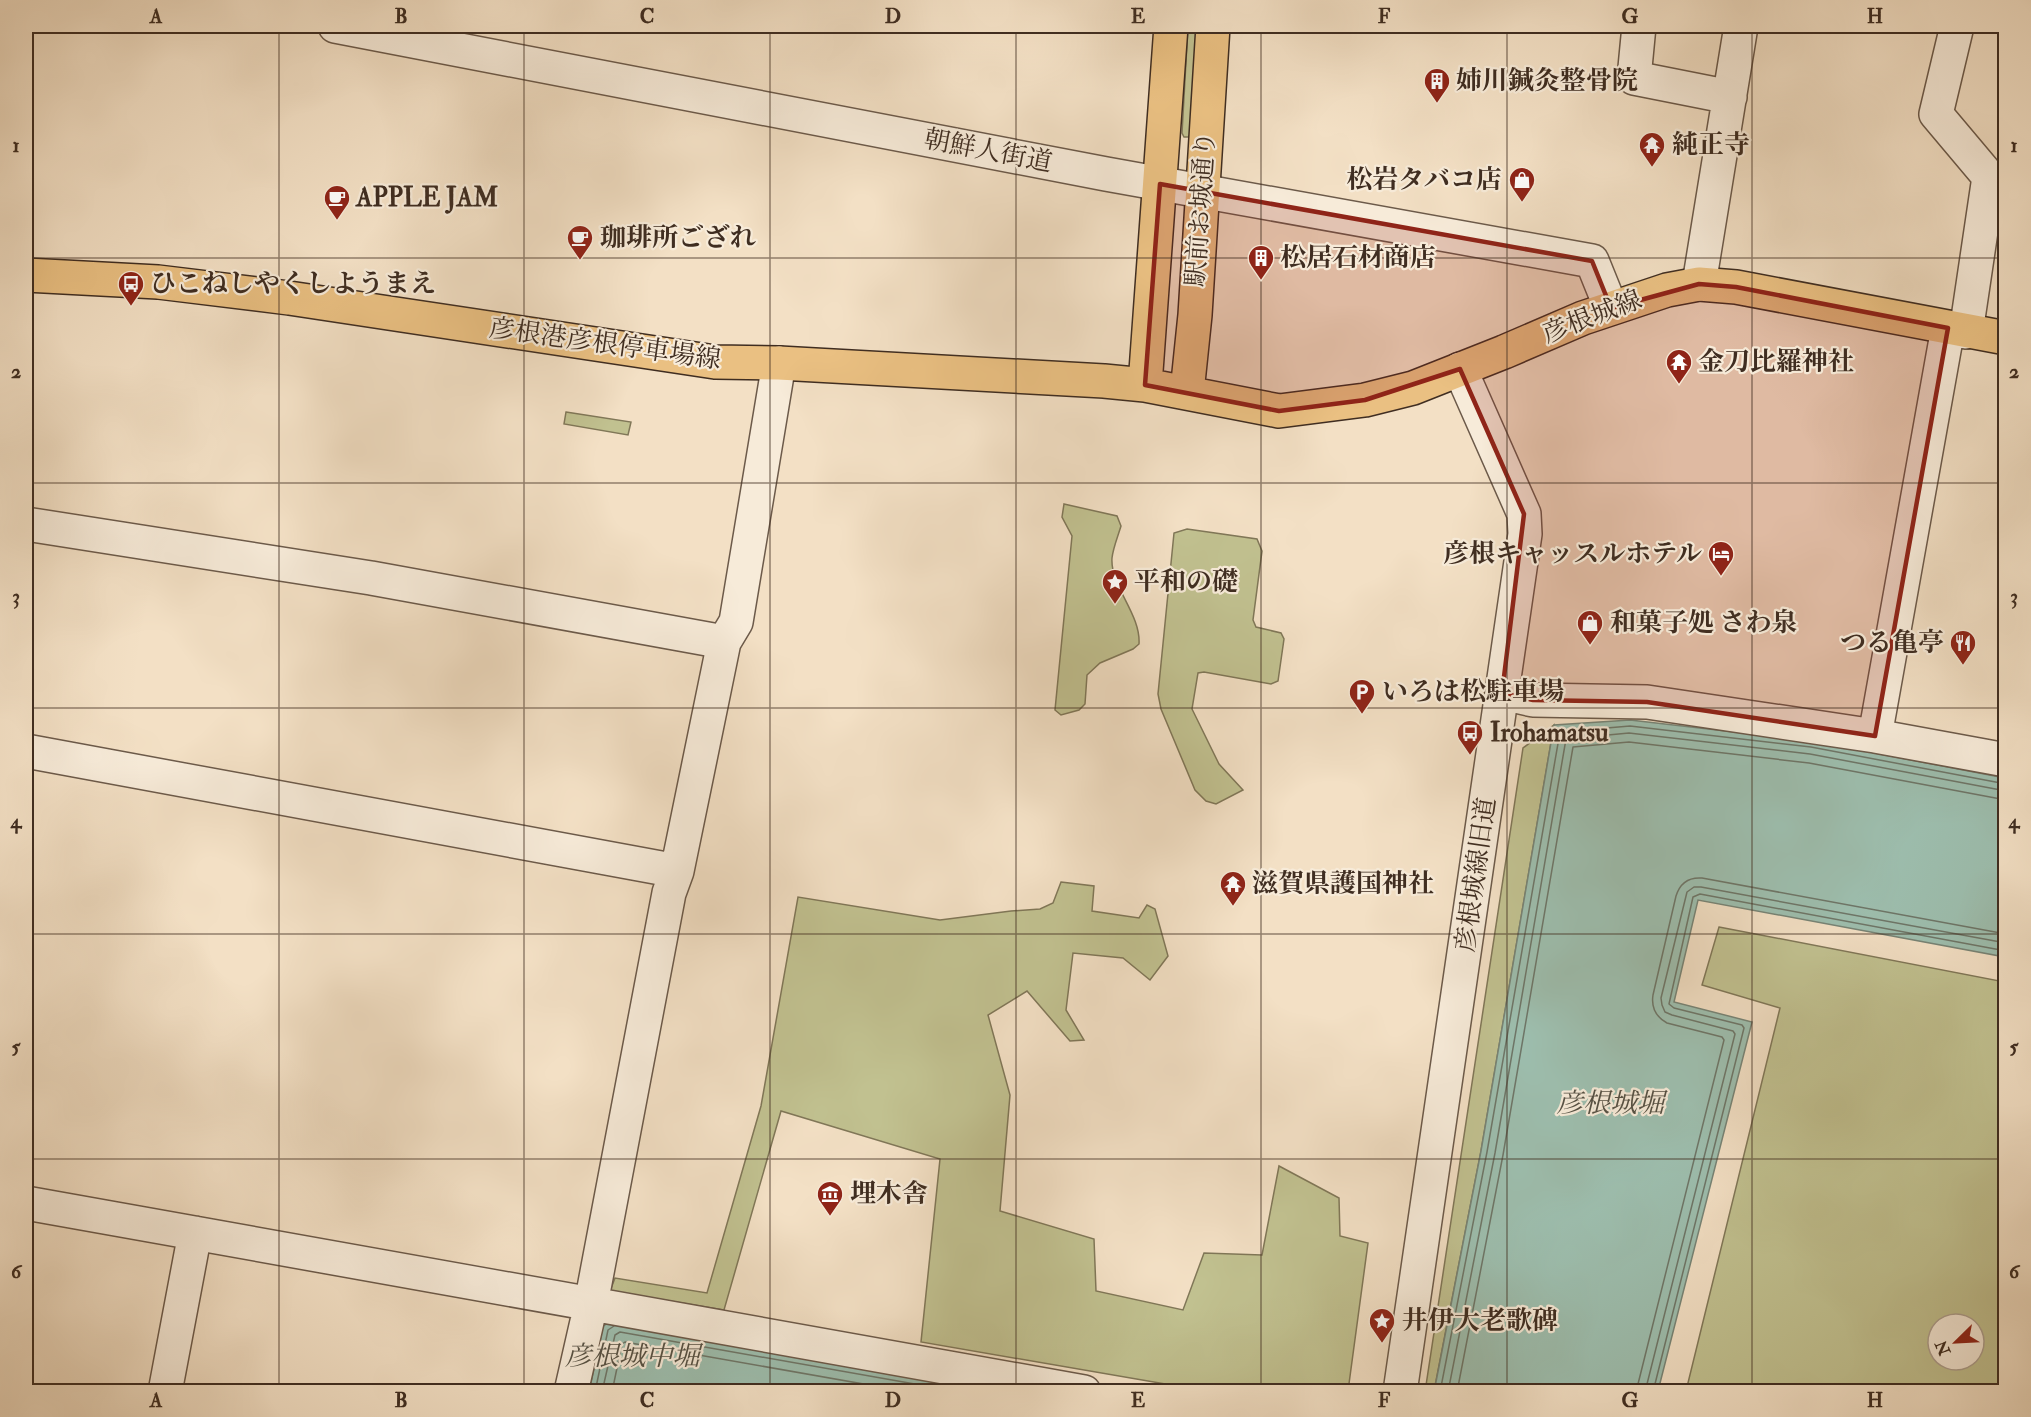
<svg xmlns="http://www.w3.org/2000/svg" width="2031" height="1417" viewBox="0 0 2031 1417" font-family="'IM FELL Double Pica','Noto Serif JP',serif">
<style>
.green{fill:#c1c190;stroke:#807758;stroke-width:1.5;fill-rule:evenodd}
.water{fill:#9dbeae;stroke:#778476;stroke-width:1.5}
.lines{fill:none;stroke-linecap:round;stroke-linejoin:round}
.shore{stroke:#6e7668;stroke-width:1.5}
.minor-casing{stroke:#6c5a4a;stroke-width:36}
.major-casing{stroke:#3f2d21;stroke-width:36}
.minor{stroke:#f7ebd9;stroke-width:33}
.major{stroke:#eac082;stroke-width:33}
.marked{fill:#8f2418;fill-opacity:0.2;stroke:#8f2418;stroke-width:4.5;stroke-linejoin:round}
.grid{fill:none;stroke:#3f2d21;stroke-width:1.5;stroke-opacity:0.55}
.labels{text-anchor:middle;dominant-baseline:central;stroke-width:4.5;stroke-linejoin:round;paint-order:stroke}
.poi-label{font-size:26px;font-weight:bold;fill:#3f2d21;stroke:#f7ebd9;text-anchor:start}
.street-label{font-size:26px;fill:#3f2d21;stroke:#f7ebd9}
.water-label{font-size:27px;font-style:italic;fill:#565144;stroke:#f7ebd9}
.neatline{fill:none;stroke:#3f2d21;stroke-width:2}
.grid-label{font-size:20px;text-anchor:middle;font-weight:bold;fill:#3f2d21}
</style>
<rect width="100%" height="100%" fill="#f3e0c5"/>
<filter id="stains"><feTurbulence type="fractalNoise" baseFrequency=".00333" numOctaves="4"/><feColorMatrix values="0 0 0 0 .2 0 0 0 0 .09 0 0 0 0 .02 0 0 0 .5 -.17"/></filter>
<radialGradient id="worn" r=".72"><stop offset=".6" stop-color="#630" stop-opacity="0"/><stop offset="1" stop-color="#630" stop-opacity=".3"/></radialGradient>
<path class="green" d="M1188 26H1197L1190 135 1188 137H1184L1182 133Z
M566 412 631 422 628 435 564 424Z
M1064 504 1117 516 1121 526C1118 536 1113 548 1112 558 1110 586 1141 614 1139 644L1133 649 1100 663 1087 675 1085 704 1079 710 1061 715 1055 710 1072 536 1062 517Z
M1187 529 1257 539 1262 551 1253 620 1256 627 1281 633 1284 639 1278 681 1271 684 1204 672 1198 673 1192 709 1219 764 1243 790 1216 804 1206 801 1195 790 1161 709 1158 694 1174 533Z
M1554 725 1481 1151 1434 1391 1425 1392 1523 748Z
M1061 882 1094 886 1092 911 1139 918 1147 905 1155 909 1168 956 1150 980 1123 958 1073 953 1066 1010 1084 1040 1070 1041 1027 991 988 1015 1010 1095 1000 1211 1094 1239 1096 1291 1183 1310 1204 1253 1262 1255 1279 1166 1339 1198 1340 1236 1368 1243 1348 1391H1206L921 1342 940 1159 781 1111 724 1310 610 1291 615 1278 707 1293 761 1106 798 897 940 920 1011 911 1040 909 1053 903Z
M1719 927 2005 982V1391H1686L1780 1008 1702 985ZM1938 1324H1974V1360H1938Z"/>
<path class="water" d="M1630 720 1812 741 2005 778V957L1698 900 1674 1002 1752 1022 1658 1391 1434 1392 1481 1151 1554 725Z
M617 1317 1038 1392H589L603 1326Z"/>
<g class="lines">
<path class="shore" d="M595 1392 608 1330 614 1326
M602 1392 615 1335 620 1332 960 1392
M612 1392 622 1344 625 1342 909 1392
M1440 1392 1487 1152 1560 732 1630 726 1811 747 2006 784
M1448 1392 1495 1153 1566 739 1629 733 1810 754 2006 791
M1457 1392 1503 1155 1573 747 1629 742 1809 763 2006 800
M1636 1392 1724 1040 1722 1037 1667 1023C1656 1017 1651 1008 1653 995L1676 896C1680 883 1689 877 1702 878L2006 934
M1645 1392 1735 1034 1733 1031 1672 1015 1665 1012 1662 1005 1661 998 1687 892 1694 887H1701L2006 943
M1653 1392 1744 1028 1742 1025 1674 1008 1669 1004 1693 897 1700 894 2006 951"/>
<g class="minor-casing">
<path id="minor" d="M335 26 1106 174 1592 261 1611 308
M1639 26 1634 78 1730 97
M1957 26 1936 114 1989 177 1966 332
M1699 284 1741 26
M26 524 371 578 724 642
M1502 693 1533 700 1647 702 1875 736 2006 760
M1875 736 1948 328
M26 751 677 871
M26 1203 1084 1392
M165 1392 195 1233
M571 1392 591 1304 669 893 677 871 724 642 736 622 779 363
M1400 1392 1525 534 1524 514 1460 369"/>
</g>
<g class="major-casing">
<path id="major" d="M26 275 158 282 289 298 715 362 779 363 1104 381 1145 385 1279 411 1365 400 1413 388 1504 352 1583 318 1667 290 1699 284 1736 287 2006 338
M1145 385 1171 26
M1187 392 1195 315 1213 26"/>
</g>
<use href="#minor" class="minor"/>
<use href="#major" class="major"/>
</g>
<path class="marked" d="M1160 184 1592 261 1611 308 1699 284 1736 287 1948 328 1875 736 1647 702 1533 700 1502 693 1524 514 1460 369 1365 400 1279 411 1145 385Z"/>
<path class="grid" d="M279 26V1392M524 26V1392M770 26V1392M1016 26V1392M1261 26V1392M1507 26V1392M1752 26V1392M26 258H2006M26 483H2006M26 708H2006M26 934H2006M26 1159H2006"/>
<defs>
<g id="building-pin" transform="scale(1.35)"><path d="M0 17L-7.5 6A9.5 9.5 0 1 1 7.5 6Z" fill="#8f2418" stroke="#f7ebd9"/><path d="M-4-6H4V6H1V3H-1V6H-4ZM-2.5-4.3h1.7v1.8h-1.7ZM.8-4.3h1.7v1.8H.8ZM-2.5-1h1.7V.8h-1.7ZM.8-1h1.7V.8H.8Z" fill="#fff"/></g>
<g id="temple-pin" transform="scale(1.35)"><path d="M0 17L-7.5 6A9.5 9.5 0 1 1 7.5 6Z" fill="#8f2418" stroke="#f7ebd9"/><path d="M0-6L5-2H3V0L6.5 2.5H4V6H1.5V3h-3V6H-4V2.5H-6.5L-3 0V-2H-5Z" fill="#fff"/></g>
<g id="shop-pin" transform="scale(1.35)"><path d="M0 17L-7.5 6A9.5 9.5 0 1 1 7.5 6Z" fill="#8f2418" stroke="#f7ebd9"/><path d="M-5-2.5h2.3a2.7 3.5 0 0 1 5.4 0H5L5.5 6h-11ZM-1.5-2.5h3a1.5 2.3 0 0 0-3 0Z" fill="#fff"/></g>
<g id="cafe-pin" transform="scale(1.35)"><path d="M0 17L-7.5 6A9.5 9.5 0 1 1 7.5 6Z" fill="#8f2418" stroke="#f7ebd9"/><path d="M-5.5-4.5H6V0H3Q3 3.5 0 3.5H-2.5Q-5.5 3.5-5.5 0ZM3-3.2v2h1.7v-2ZM-6 4.5H4V6H-6Z" fill="#fff"/></g>
<g id="bus-pin" transform="scale(1.35)"><path d="M0 17L-7.5 6A9.5 9.5 0 1 1 7.5 6Z" fill="#8f2418" stroke="#f7ebd9"/><path d="M-5-6H5V4H4V6H2V4H-2V6H-4V4H-5ZM-3.5-4V0h7V-4ZM-3.5 1.2v1.5H-2V1.2ZM2 1.2v1.5H3.5V1.2Z" fill="#fff"/></g>
<g id="hotel-pin" transform="scale(1.35)"><path d="M0 17L-7.5 6A9.5 9.5 0 1 1 7.5 6Z" fill="#8f2418" stroke="#f7ebd9"/><path d="M-6-4.5h1.5V1H6V5H4.5V3h-9V5H-6ZM-4 0a1.8 1.8 0 1 1 3.6 0ZM.5 0V-2.5h3Q6-2.5 6 0Z" fill="#fff"/></g>
<g id="sight-pin" transform="scale(1.35)"><path d="M0 17L-7.5 6A9.5 9.5 0 1 1 7.5 6Z" fill="#8f2418" stroke="#f7ebd9"/><path d="M0-6L1.8-2.2L6-1.7L2.9 1.2L3.7 5.4L0 3.3L-3.7 5.4L-2.9 1.2L-6-1.7L-1.8-2.2Z" fill="#fff"/></g>
<g id="restaurant-pin" transform="scale(1.35)"><path d="M0 17L-7.5 6A9.5 9.5 0 1 1 7.5 6Z" fill="#8f2418" stroke="#f7ebd9"/><path d="M-5-6h1v4h1v-4h1v4h1v-4h1v5L-1.5 .5V6h-2V.5L-5-1ZM5-6V6H3V1.5H1.5Q1.5-4 5-6Z" fill="#fff"/></g>
<g id="parking-pin" transform="scale(1.35)"><path d="M0 17L-7.5 6A9.5 9.5 0 1 1 7.5 6Z" fill="#8f2418" stroke="#f7ebd9"/><path d="M-3.5-5.5H1a3.5 3.5 0 0 1 0 7H-1V5.5H-3.5ZM-1-3.4V-.6H.8a1.4 1.4 0 0 0 0-2.8Z" fill="#fff"/></g>
<g id="museum-pin" transform="scale(1.35)"><path d="M0 17L-7.5 6A9.5 9.5 0 1 1 7.5 6Z" fill="#8f2418" stroke="#f7ebd9"/><path d="M0-6L6-3V-2H-6V-3ZM-5-1h2V3h-2ZM-1-1h2V3h-2ZM3-1h2V3H3ZM-6 4H6V6H-6Z" fill="#fff"/></g>
</defs>
<g fill-rule="evenodd">
<use href="#building-pin" x="1437" y="81"/>
<use href="#temple-pin" x="1652" y="145"/>
<use href="#shop-pin" x="1522" y="180"/>
<use href="#cafe-pin" x="337" y="198"/>
<use href="#cafe-pin" x="580" y="238"/>
<use href="#building-pin" x="1261" y="258"/>
<use href="#bus-pin" x="131" y="284"/>
<use href="#temple-pin" x="1679" y="362"/>
<use href="#hotel-pin" x="1721" y="554"/>
<use href="#sight-pin" x="1115" y="582"/>
<use href="#shop-pin" x="1590" y="623"/>
<use href="#restaurant-pin" x="1963" y="643"/>
<use href="#parking-pin" x="1362" y="692"/>
<use href="#bus-pin" x="1470" y="733"/>
<use href="#temple-pin" x="1233" y="884"/>
<use href="#museum-pin" x="830" y="1194"/>
<use href="#sight-pin" x="1382" y="1321"/>
</g>
<g class="labels">
<g class="poi-label">
<text x="1456" y="81">姉川鍼灸整骨院</text>
<text x="1672" y="145">純正寺</text>
<text x="1502" y="180" text-anchor="end">松岩タバコ店</text>
<text x="356" y="198">APPLE JAM</text>
<text x="600" y="238">珈琲所ござれ</text>
<text x="1280" y="258">松居石材商店</text>
<text x="150" y="284">ひこねしやくしようまえ</text>
<text x="1698" y="362">金刀比羅神社</text>
<text x="1702" y="554" text-anchor="end">彦根キャッスルホテル</text>
<text x="1134" y="582">平和の礎</text>
<text x="1610" y="623">和菓子処 さわ泉</text>
<text x="1944" y="643" text-anchor="end">つる亀亭</text>
<text x="1382" y="692">いろは松駐車場</text>
<text x="1490" y="733">Irohamatsu</text>
<text x="1252" y="884">滋賀県護国神社</text>
<text x="850" y="1194">埋木舎</text>
<text x="1402" y="1321">井伊大老歌碑</text>
</g>
<g class="street-label">
<text transform="translate(988 151) rotate(11)">朝鮮人街道</text>
<text transform="translate(1201 209) rotate(-86)">駅前お城通り</text>
<text transform="translate(1592 317) rotate(-21)">彦根城線</text>
<text transform="translate(605 344) rotate(8)">彦根港彦根停車場線</text>
<text transform="translate(1476 875) rotate(-82)">彦根城線旧道</text>
</g>
<g class="water-label">
<text x="1610" y="1103">彦根城堀</text>
<text x="632" y="1356">彦根城中堀</text>
</g>
</g>
<rect width="2031" height="1417" fill="none" stroke="#f3e0c5" stroke-width="66"/>
<g transform="translate(1956 1342) rotate(246)"><circle r="28" fill="#f7ebd9" stroke="#ad9f8f" stroke-width="1.5"/>
<path d="M0-4.5L10 22L0 15L-10 22Z" fill="#8f2418"/>
<text y="-9" font-size="16" font-weight="bold" text-anchor="middle" fill="#3f2d21">N</text>
</g>
<rect x="33" y="33" width="1965" height="1351" class="neatline"/>
<g class="grid-label">
<text x="156" y="23">A</text>
<text x="401" y="23">B</text>
<text x="647" y="23">C</text>
<text x="893" y="23">D</text>
<text x="1138" y="23">E</text>
<text x="1384" y="23">F</text>
<text x="1630" y="23">G</text>
<text x="1875" y="23">H</text>
<text x="16" y="152">1</text>
<text x="2014" y="152">1</text>
<text x="16" y="378">2</text>
<text x="2014" y="378">2</text>
<text x="16" y="603">3</text>
<text x="2014" y="603">3</text>
<text x="16" y="828">4</text>
<text x="2014" y="828">4</text>
<text x="16" y="1053">5</text>
<text x="2014" y="1053">5</text>
<text x="16" y="1278">6</text>
<text x="2014" y="1278">6</text>
<text x="156" y="1407">A</text>
<text x="401" y="1407">B</text>
<text x="647" y="1407">C</text>
<text x="893" y="1407">D</text>
<text x="1138" y="1407">E</text>
<text x="1384" y="1407">F</text>
<text x="1630" y="1407">G</text>
<text x="1875" y="1407">H</text>
</g>
<rect width="100%" height="100%" filter="url(#stains)"/>
<rect width="100%" height="100%" fill="url(#worn)"/>
</svg>
